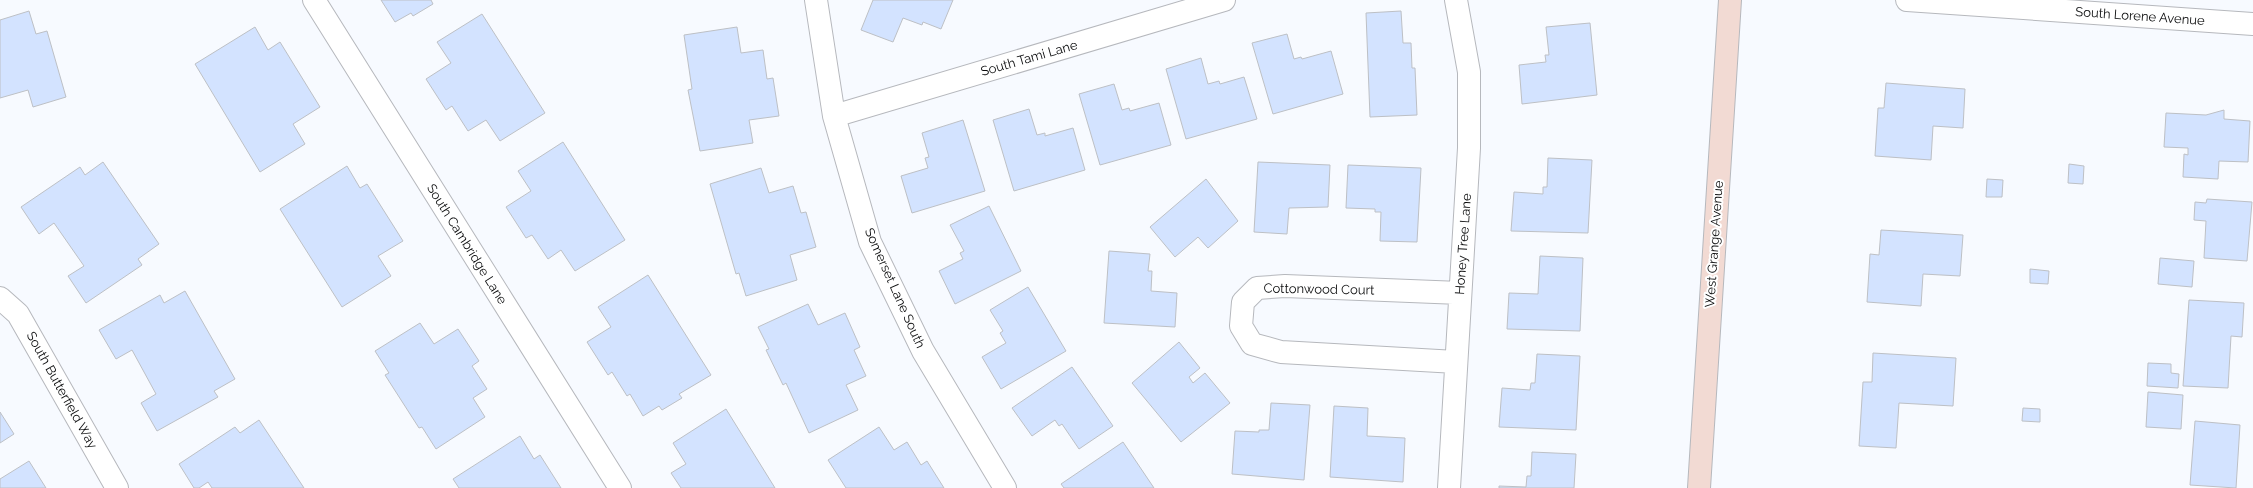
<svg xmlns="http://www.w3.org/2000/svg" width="2253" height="488" viewBox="0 0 2253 488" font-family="Raleway,sans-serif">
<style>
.building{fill:#d3e3ff;stroke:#bdc0c5}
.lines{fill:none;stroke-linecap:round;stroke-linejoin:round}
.street-casing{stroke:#b6b8bd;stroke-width:24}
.secondary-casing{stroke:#b6b8bd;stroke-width:24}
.street{stroke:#fff;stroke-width:22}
.secondary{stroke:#f2dad3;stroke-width:22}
.labels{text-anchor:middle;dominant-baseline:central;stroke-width:4;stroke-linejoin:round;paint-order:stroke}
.street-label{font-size:13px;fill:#0b0c0d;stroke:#fff}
</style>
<rect width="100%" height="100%" fill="#f7faff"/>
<path class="building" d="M381 0H431L433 4 413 16 411 13 395 22Z
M873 0H953L941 29 923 22 922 25 903 18 893 42 861 30Z
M29 11 36 34 47 31 66 97 33 107 28 90 0 98V20Z
M1401 11 1403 43H1411L1412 68H1415L1417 115 1370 117 1366 13Z
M482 14 545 113 500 141 486 120 468 131 452 106 446 110 426 79 451 63 437 42Z
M1590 23 1597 95 1522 104 1519 65 1546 62 1545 55H1549L1546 27Z
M255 27 268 50 280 42 320 107 293 124 305 144 260 172 195 64Z
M737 27 741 53 763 50 767 79 773 78 779 116 749 120 753 143 700 151 688 90 692 89 684 35Z
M1287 34 1294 59 1301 57 1302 59 1331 51 1343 94 1273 114 1252 43Z
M1201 58 1208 84 1219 81 1220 84 1244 77 1257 119 1186 139 1166 69Z
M1886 83 1965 89 1963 128 1933 126 1931 160 1875 156 1878 108H1884Z
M1114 84 1122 110 1129 108 1130 111 1159 103 1171 145 1100 165 1079 94Z
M1029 109 1037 135 1045 133V136L1073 128 1085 170 1014 191 993 120Z
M2224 110V119L2250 121 2248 162 2219 161 2218 179 2183 177 2184 154 2188 155V148L2164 147 2166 113 2206 115Z
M963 120 985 191 912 213 901 176 928 168 925 158 929 157 922 133Z
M563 142 625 240 575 271 561 250 548 259 532 235 526 238 506 207 531 191 518 171Z
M1548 158 1592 160 1588 233 1511 231 1514 192 1543 194V187H1547Z
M103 162 159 244 138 259 142 265 86 303 68 276 84 266 54 223 39 234 21 207 80 167 85 175Z
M1258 162 1330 165 1328 207 1289 208 1287 234 1254 232Z
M2069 164 2084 166 2083 184 2068 183Z
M1348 165 1421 168 1417 242 1380 241 1381 212H1375V209L1346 208Z
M347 166 360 188 367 184 403 241 378 256 391 276 342 307 280 209Z
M761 168 769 193 793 186 801 213 806 212 816 247 790 255 797 280 746 296 739 273 736 274 710 184Z
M1206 179 1238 221 1208 248 1198 237 1175 257 1150 227Z
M1987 179 2003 180 2002 197H1986Z
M2207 199 2252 202 2247 261 2204 258 2206 221 2194 220 2195 202 2206 203Z
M989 206 1021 271 955 304 939 271 963 259 960 253 964 251 950 225Z
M1881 230 1963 235 1960 276 1923 274 1921 306 1867 302 1870 254 1879 255Z
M1109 251 1150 254 1148 271H1152L1151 291 1177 293 1175 327 1104 323Z
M1540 256 1583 258 1580 331 1507 329 1509 293 1538 294Z
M2160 258 2194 261 2192 287 2158 284Z
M2030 269 2049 271 2048 284 2030 283Z
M648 275 711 375 679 394 682 398 662 410 659 406 643 416 630 394 627 396 612 372 608 375 587 342 611 327 598 307Z
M1028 287 1066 351 1001 389 982 357 1006 343 1000 333 1003 331 990 310Z
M185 291 235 379 214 391 218 397 157 431 141 403 156 394 132 350 116 359 99 330 160 295 164 303Z
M2189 300 2244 303 2242 337 2231 336 2228 388 2183 386Z
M808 304 818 325 845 313 860 347 854 350 866 376 846 385 858 410 809 433 786 383 783 385 766 350 769 349 758 327Z
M420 323 434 344 458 329 479 361 472 366 487 389 473 398 485 417 436 449 422 427 419 428 385 375 389 373 375 351Z
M1179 342 1200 368 1189 377 1193 383 1205 373 1230 403 1181 442 1132 383Z
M1873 353 1956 358 1953 406 1899 403 1896 448 1859 446 1863 382H1872Z
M1537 354 1580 356 1576 430 1499 427 1502 388 1530 390 1531 383H1535Z
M2148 363 2171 364V373L2179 374 2178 388 2147 386Z
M1072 367 1113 426 1079 449 1062 424 1059 426 1055 420 1032 436 1012 408Z
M2148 392 2183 395 2181 429 2146 427Z
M1271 403 1310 405 1304 480 1232 474 1235 431 1259 432V430H1269Z
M1334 406 1368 408 1367 436 1405 438 1403 482 1330 477Z
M2023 408 2040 409V422L2022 421Z
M726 409 775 488H681L671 473 686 464 673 443Z
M0 412 14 434 0 443Z
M259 420 304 488H212L208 482 199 488H194L179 464 235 427 240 433Z
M2195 421 2240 425 2236 488 2190 485Z
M879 427 894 450 907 442 921 465 927 461 944 488H846L828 460Z
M520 436 534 459 540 455 561 488H459L453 479Z
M1123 442 1154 488H1064L1061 484Z
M1532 452 1576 454 1574 488H1499V486L1526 487 1527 476H1531Z
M29 461 46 488H0V479Z"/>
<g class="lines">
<g class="street-casing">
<path id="street" d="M314 0 620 488
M816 0 834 116 870 242 923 351 1005 488
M1907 0 2253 24
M834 116 1224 0
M0 298 18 314 117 488
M1456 362 1281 352 1252 344 1241 326 1243 302 1257 288 1285 286 1460 293
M1449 488 1469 148V72L1456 0"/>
</g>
<g class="secondary-casing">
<path id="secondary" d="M1699 488 1730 0"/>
</g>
<use href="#street" class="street"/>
<use href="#secondary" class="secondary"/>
</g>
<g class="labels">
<g class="street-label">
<text transform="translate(2140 16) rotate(4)">South Lorene Avenue</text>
<text transform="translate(1029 58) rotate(-16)">South Tami Lane</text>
<text transform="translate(467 244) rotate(58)">South Cambridge Lane</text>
<text transform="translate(1463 244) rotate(-86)">Honey Tree Lane</text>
<text transform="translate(1714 244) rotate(-86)">West Grange Avenue</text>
<text transform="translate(895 288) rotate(66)">Somerset Lane South</text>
<text transform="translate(1319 289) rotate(1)">Cottonwood Court</text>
<text transform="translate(62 390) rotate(61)">South Butterfield Way</text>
</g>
</g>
</svg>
